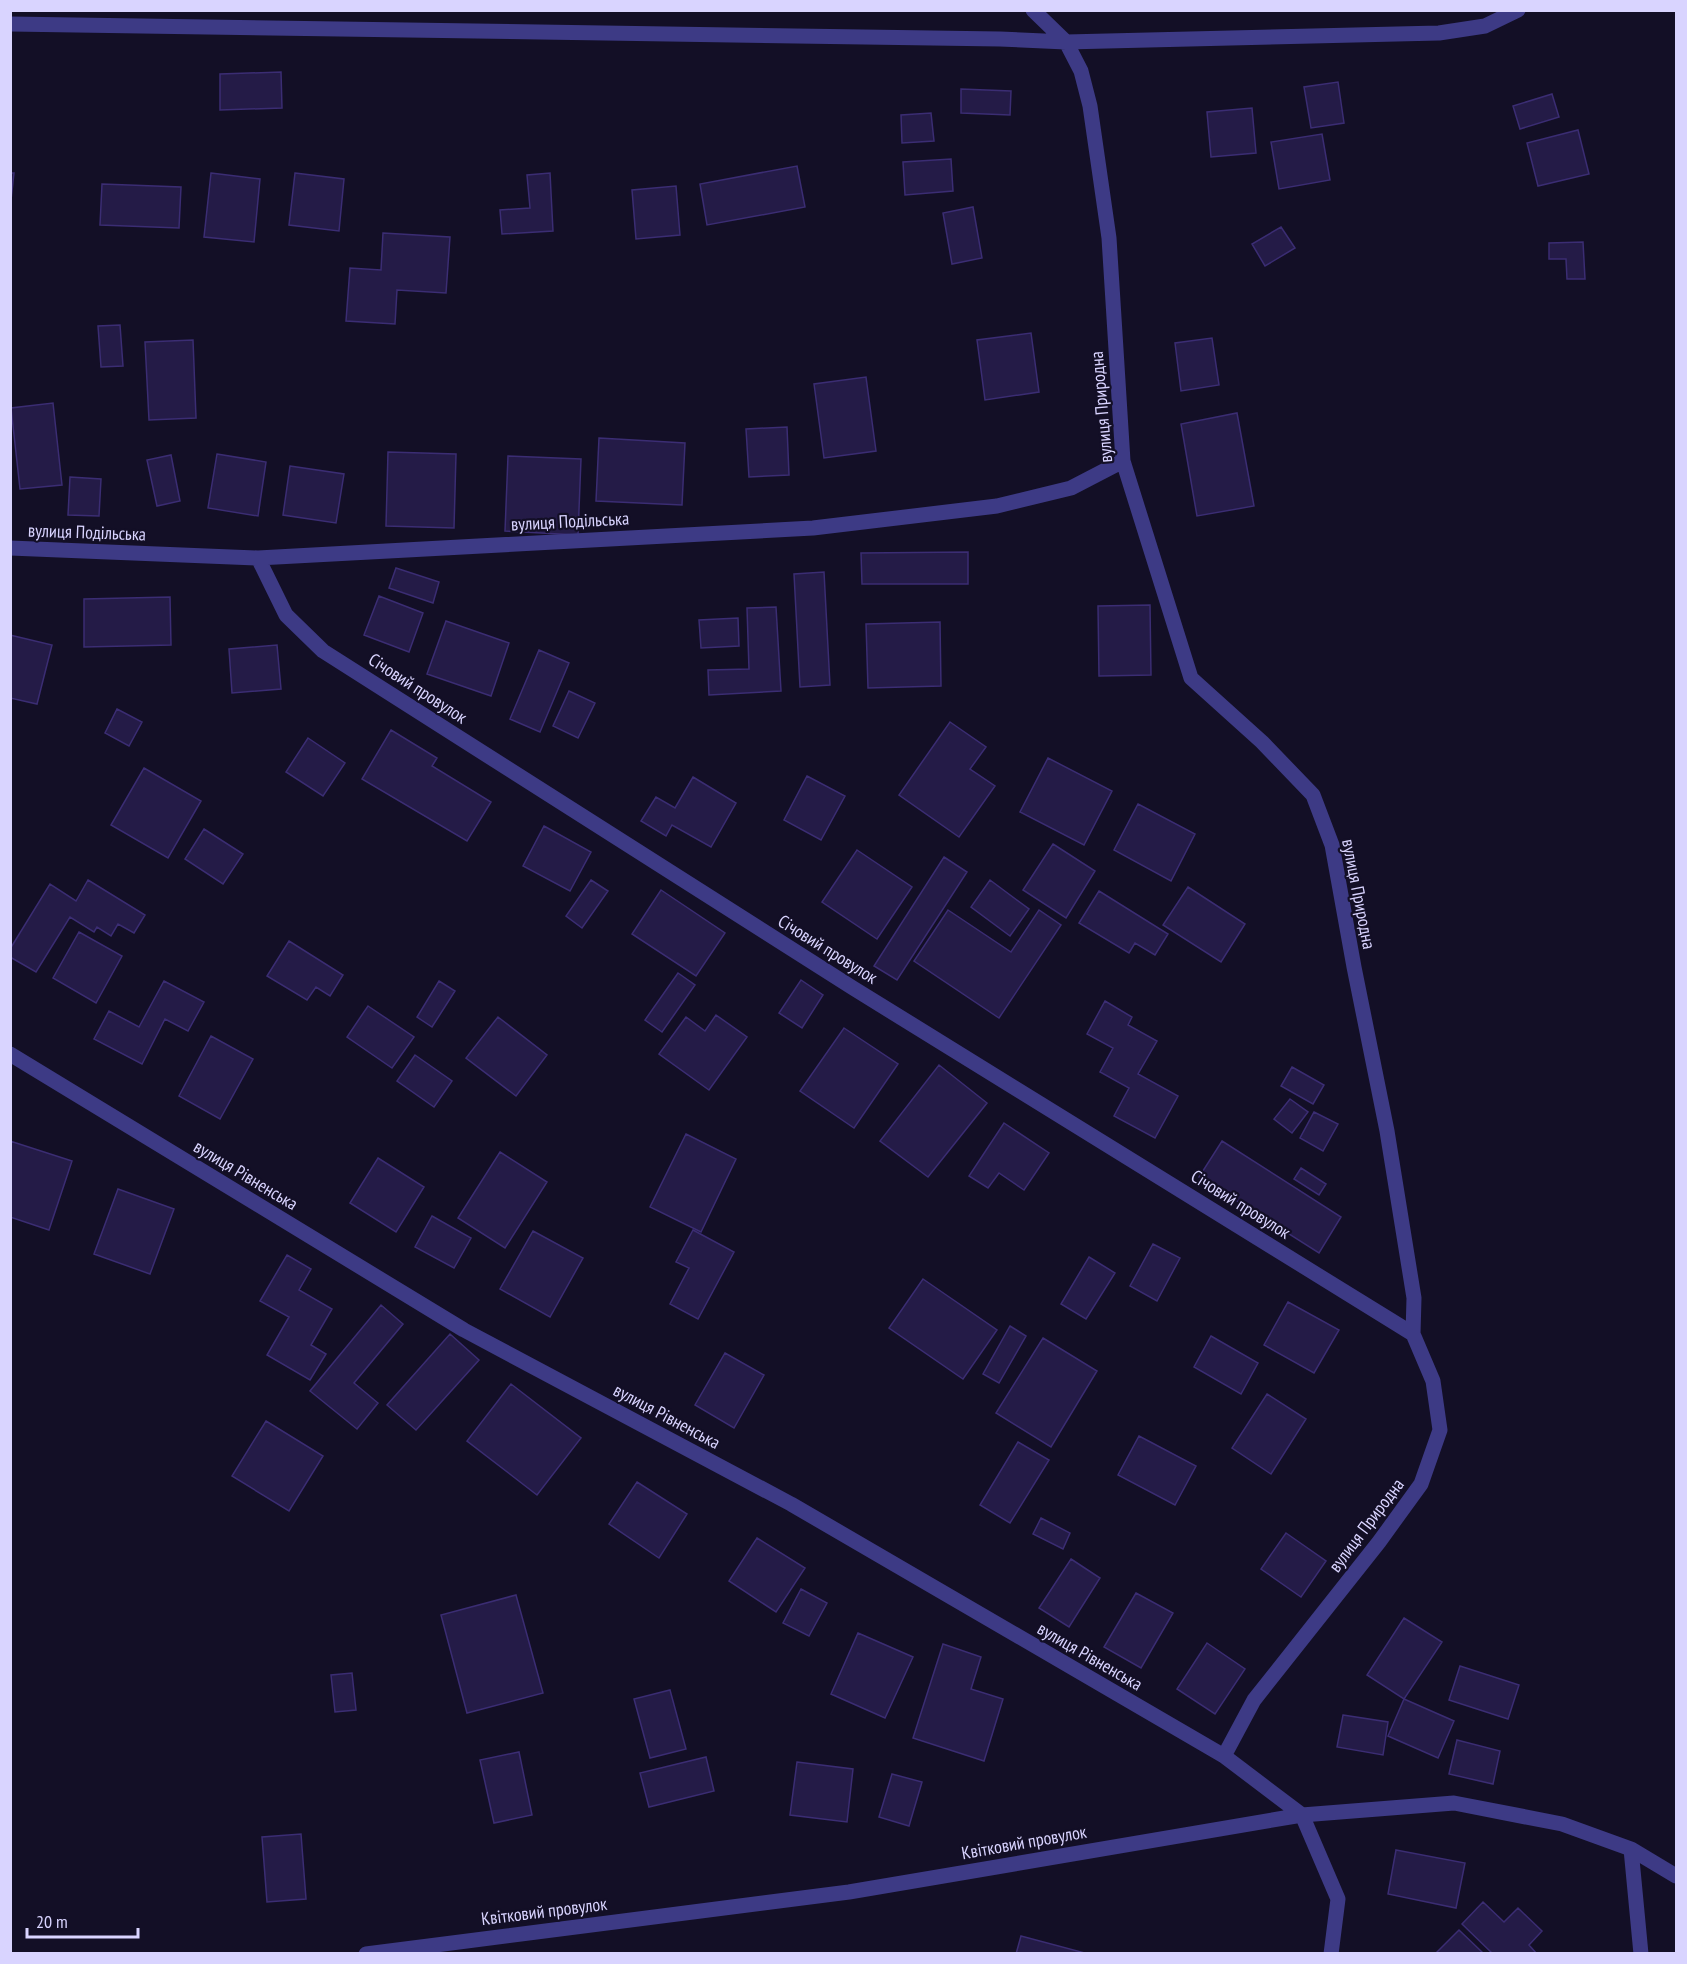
<svg xmlns="http://www.w3.org/2000/svg" width="1687" height="1964" viewBox="0 0 1687 1964" font-family="'PT Sans Narrow',sans-serif">
<style>
.building{fill:#241b47;stroke:#3b2d73;stroke-width:1.5}
.lines{fill:none;stroke-linecap:round;stroke-linejoin:round}
.street{stroke:#3d3a85;stroke-width:15}
.labels{text-anchor:middle;dominant-baseline:central;stroke-width:4.5;stroke-linejoin:round;paint-order:stroke}
.street-label{font-size:18px;fill:#d9d4ff;stroke:#130f26}
</style>
<rect width="100%" height="100%" fill="#130f26"/>
<path class="building" d="M281 72 282 108 220 110V74Z
M1338 82 1344 123 1311 128 1304 87Z
M961 89 1011 91 1010 115 961 113Z
M1552 94 1559 117 1520 129 1513 106Z
M1252 108 1256 153 1211 157 1207 112Z
M931 113 934 141 902 143 901 115Z
M1578 130 1589 174 1538 186 1527 143Z
M1322 134 1330 180 1279 189 1271 142Z
M951 159 953 191 905 195 903 162Z
M797 166 805 207 707 225 700 184Z
M10 173H14L10 209Z
M211 173 260 179 254 242 204 237Z
M295 173 344 179 339 231 289 225Z
M550 173 553 231 502 234 500 210 530 208 527 175Z
M102 184 181 187 179 228 100 225Z
M676 186 680 235 636 239 632 190Z
M973 207 982 258 952 264 943 213Z
M1281 227 1295 248 1265 266 1252 244Z
M383 233 450 237 446 293 397 290 395 324 346 321 350 268 381 270Z
M1583 242 1585 279H1567L1566 259H1549V243Z
M120 325 123 366 101 367 98 326Z
M1031 333 1039 392 985 400 977 340Z
M1212 338 1219 385 1181 391 1175 343Z
M193 340 196 418 149 420 145 342Z
M866 377 876 451 824 458 814 384Z
M53 403 62 485 20 489 11 408Z
M1237 413 1254 506 1197 516 1181 424Z
M787 427 789 475 749 477 746 429Z
M599 438 685 443 682 505 596 501Z
M388 452 456 454 454 528 386 526Z
M217 454 266 462 258 516 208 508Z
M171 455 180 501 157 506 147 460Z
M508 456 581 459 578 535 505 531Z
M290 466 344 474 336 523 283 515Z
M70 477 101 479 99 516 68 515Z
M968 552V584H862L861 553Z
M396 568 439 582 433 603 389 588Z
M824 572 830 685 800 687 794 574Z
M379 596 423 613 409 652 364 635Z
M170 597 171 645 84 647V599Z
M1150 605 1151 675 1099 676 1098 606Z
M776 607 781 691 709 695 708 670 749 669 747 608Z
M738 618 739 646 701 648 699 620Z
M446 621 509 643 491 696 427 674Z
M940 622 941 686 868 688 866 624Z
M10 635 52 645 37 704 10 698Z
M277 645 281 689 232 693 229 649Z
M539 650 569 663 540 732 510 719Z
M569 691 595 703 578 738 553 726Z
M117 709 142 722 129 746 105 733Z
M950 722 986 747 970 769 995 786 959 837 899 795Z
M391 730 437 758 432 766 491 802 467 841 362 779Z
M308 738 345 763 323 796 286 772Z
M1048 758 1112 791 1084 845 1020 812Z
M144 768 201 801 168 858 111 825Z
M807 776 845 796 821 840 784 820Z
M693 777 736 803 711 847 672 825 666 836 641 821 656 797 675 808Z
M1138 804 1195 834 1171 881 1114 850Z
M544 826 591 852 570 891 523 866Z
M204 829 243 854 223 884 185 859Z
M1053 844 1095 871 1066 918 1023 890Z
M857 850 912 887 877 939 822 902Z
M944 857 967 872 897 980 874 966Z
M88 880 145 915 134 933 118 924 111 936 97 927 94 932 70 917 36 972 10 957V949L50 884 76 901Z
M591 880 608 891 582 928 566 916Z
M990 880 1029 909 1010 936 971 907Z
M1188 887 1245 924 1221 962 1163 925Z
M661 890 725 933 696 976 632 934Z
M1099 891 1168 934 1155 955 1135 943 1129 953 1079 923Z
M948 910 1011 952 1039 910 1061 925 999 1018 914 961Z
M79 932 122 956 96 1003 53 978Z
M289 941 343 975 330 996 316 987 307 1000 267 976Z
M678 973 695 985 662 1032 645 1020Z
M801 980 823 995 802 1028 779 1013Z
M164 981 204 1002 188 1031 165 1019 142 1064 94 1039 109 1011 139 1027Z
M439 981 455 991 432 1027 417 1017Z
M1105 1001 1132 1017 1128 1025 1157 1041 1138 1074 1178 1096 1155 1138 1114 1116 1129 1088 1100 1072 1113 1048 1087 1034Z
M368 1006 414 1037 392 1068 347 1037Z
M716 1015 747 1037 709 1090 659 1054 686 1017 705 1031Z
M498 1017 547 1055 516 1096 466 1058Z
M844 1028 898 1064 854 1128 800 1091Z
M211 1036 253 1059 220 1119 179 1096Z
M415 1055 452 1081 434 1107 397 1081Z
M939 1065 987 1103 928 1177 880 1141Z
M1292 1067 1324 1085 1313 1104 1281 1086Z
M1290 1099 1308 1112 1292 1133 1274 1119Z
M1314 1112 1338 1124 1323 1151 1300 1138Z
M1004 1123 1049 1153 1024 1190 999 1173 988 1188 969 1176Z
M686 1134 736 1159 701 1232 650 1207Z
M10 1141 72 1161 49 1230 10 1217Z
M1222 1141 1341 1217 1319 1253 1199 1177Z
M500 1152 547 1182 505 1248 458 1218Z
M378 1158 424 1187 396 1232 350 1203Z
M1301 1168 1326 1184 1319 1195 1294 1179Z
M118 1189 174 1209 150 1274 94 1254Z
M432 1216 471 1238 454 1268 415 1247Z
M693 1230 734 1252 698 1319 670 1304 689 1268 676 1262Z
M533 1231 583 1258 550 1317 500 1289Z
M1153 1244 1180 1258 1157 1301 1130 1286Z
M287 1255 311 1269 299 1290 332 1309 311 1345 326 1354 310 1380 267 1355 289 1317 260 1301Z
M1089 1257 1115 1273 1086 1319 1061 1304Z
M923 1279 997 1330 963 1379 889 1328Z
M1288 1302 1339 1330 1314 1373 1264 1345Z
M381 1305 403 1324 354 1383 378 1403 357 1429 310 1391Z
M1010 1326 1026 1336 999 1383 983 1374Z
M450 1334 479 1360 416 1430 387 1405Z
M1211 1336 1258 1363 1241 1394 1194 1367Z
M1043 1338 1097 1371 1051 1447 996 1413Z
M725 1353 764 1375 734 1428 695 1405Z
M511 1384 581 1438 537 1495 467 1441Z
M1267 1394 1306 1419 1271 1474 1232 1448Z
M266 1421 323 1456 289 1511 232 1476Z
M1139 1436 1196 1466 1175 1505 1118 1475Z
M1018 1442 1049 1460 1010 1523 980 1505Z
M637 1482 687 1514 659 1558 609 1524Z
M1041 1518 1070 1533 1063 1549 1033 1534Z
M1286 1533 1326 1561 1301 1597 1261 1569Z
M757 1538 805 1568 776 1612 729 1581Z
M1071 1559 1100 1578 1069 1627 1039 1608Z
M801 1589 827 1603 809 1636 783 1623Z
M1136 1593 1173 1613 1141 1668 1104 1647Z
M516 1595 543 1693 467 1713 441 1615Z
M1404 1618 1442 1642 1404 1699 1367 1675Z
M858 1633 913 1657 885 1718 831 1694Z
M1207 1643 1245 1669 1215 1714 1177 1689Z
M943 1644 981 1657 971 1689 1003 1699 984 1761 913 1738Z
M1460 1666 1519 1685 1508 1719 1449 1700Z
M352 1673 356 1710 335 1712 331 1675Z
M670 1690 686 1749 650 1758 634 1699Z
M1404 1699 1454 1721 1438 1758 1388 1736Z
M1343 1715 1388 1722 1383 1755 1337 1747Z
M1457 1740 1500 1751 1493 1784 1449 1774Z
M519 1752 532 1815 494 1823 480 1760Z
M706 1757 714 1791 649 1807 640 1773Z
M797 1762 853 1769 847 1822 790 1815Z
M892 1774 922 1782 909 1826 879 1817Z
M301 1834 306 1899 267 1902 262 1837Z
M1396 1850 1465 1863 1456 1908 1388 1894Z
M1483 1902 1504 1922 1518 1908 1542 1931 1529 1945 1537 1954H1493L1462 1924Z
M1459 1930 1484 1954 1436 1953Z
M1021 1936 1085 1953V1954H1016Z"/>
<g class="lines">
<path class="street" d="M1033 10 1066 42 1081 71 1090 106 1109 238 1123 461 1191 678 1262 742 1313 795 1332 845 1354 967 1387 1131 1414 1298 1413 1334 1433 1381 1440 1430 1421 1484 1379 1542 1254 1700 1224 1756
M10 24 1000 39 1066 42 1439 33 1485 26 1518 10
M10 548 258 558 813 528 997 506 1071 488 1123 461
M258 558 286 615 323 651 853 988 1413 1334
M10 1054 464 1330 791 1504 1224 1756 1302 1815 1338 1899 1331 1954
M1631 1849 1641 1954
M366 1954 849 1892 1302 1815 1454 1803 1562 1824 1631 1849 1676 1876"/>
</g>
<g class="labels">
<g class="street-label">
<text transform="translate(1101 407) rotate(-95)">вулиця Природна</text>
<text transform="translate(570 521) rotate(-3)">вулиця Подільська</text>
<text transform="translate(87 532) rotate(2)">вулиця Подільська</text>
<text transform="translate(418 688) rotate(33)">Січовий провулок</text>
<text transform="translate(1359 894) rotate(79)">вулиця Природна</text>
<text transform="translate(828 949) rotate(32)">Січовий провулок</text>
<text transform="translate(246 1175) rotate(31)">вулиця Рівненська</text>
<text transform="translate(1241 1204) rotate(32)">Січовий провулок</text>
<text transform="translate(667 1416) rotate(28)">вулиця Рівненська</text>
<text transform="translate(1366 1525) rotate(-53)">вулиця Природна</text>
<text transform="translate(1090 1656) rotate(30)">вулиця Рівненська</text>
<text transform="translate(1024 1842) rotate(-10)">Квітковий провулок</text>
<text transform="translate(544 1911) rotate(-7)">Квітковий провулок</text>
</g>
</g>
<rect width="1687" height="1964" fill="none" stroke="#d9d4ff" stroke-width="24"/>
<path d="M27 1928v9h111v-9" fill="none" stroke="#d9d4ff" stroke-width="3"/>
<text x="36" y="1928" font-size="18" fill="#d9d4ff" stroke="#130f26" stroke-width="4.5" paint-order="stroke">20 m</text>
</svg>
